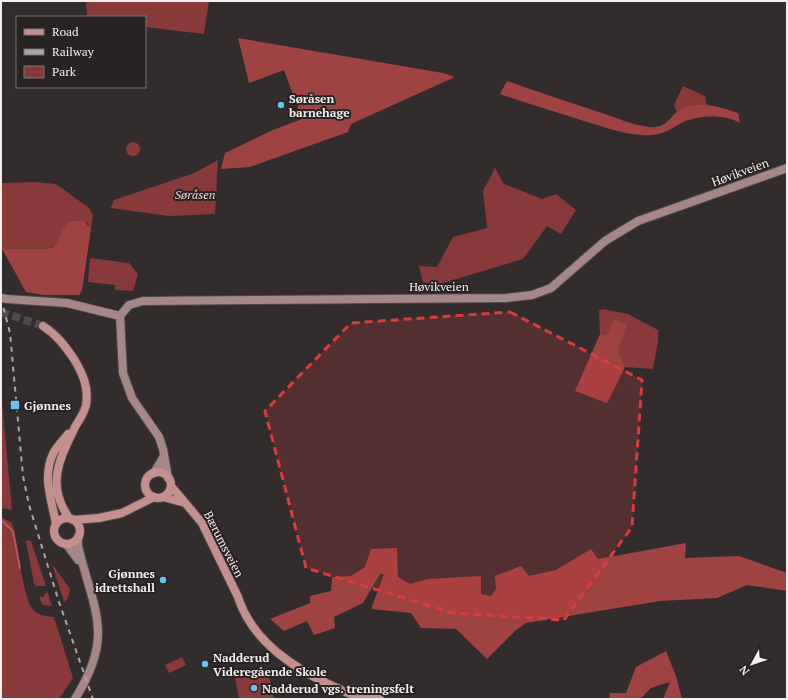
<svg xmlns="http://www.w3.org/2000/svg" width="788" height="700" viewBox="0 0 788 700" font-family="'PT Serif',serif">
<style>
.green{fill:#873a39}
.forest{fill:#9f4242}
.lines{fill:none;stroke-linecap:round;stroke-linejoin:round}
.stream{stroke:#b95958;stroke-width:2}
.primary-tunnel{stroke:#4f4949;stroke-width:8;stroke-dasharray:8 4;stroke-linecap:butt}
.secondary-casing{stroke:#4e4949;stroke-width:10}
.primary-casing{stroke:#4e4949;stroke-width:10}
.secondary{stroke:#a48786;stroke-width:8}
.primary{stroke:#c3908e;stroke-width:8}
.rail{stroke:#aba6a6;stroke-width:2;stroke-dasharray:5 5;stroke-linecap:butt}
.secondary-bridge-casing{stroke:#4e4949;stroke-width:10;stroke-linecap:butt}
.secondary-bridge{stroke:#a48786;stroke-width:8}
.marked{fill:#d93c3c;fill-opacity:0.2;stroke:#d93c3c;stroke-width:3;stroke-dasharray:8 5;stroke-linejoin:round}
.poi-dot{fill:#69c3f1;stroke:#282322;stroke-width:1.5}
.labels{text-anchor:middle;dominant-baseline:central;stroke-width:4;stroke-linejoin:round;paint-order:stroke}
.poi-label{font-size:12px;font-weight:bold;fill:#f3efef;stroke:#282322;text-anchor:start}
.street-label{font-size:12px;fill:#f3efef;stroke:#282322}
.park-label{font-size:12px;font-style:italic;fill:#efd3d1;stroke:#282322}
</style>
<rect width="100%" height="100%" fill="#322c2c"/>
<path class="green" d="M86 1H209L204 34 145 27V17H87Z
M683 86 705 96 707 108 679 117 674 105Z
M126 149a7 7 0 1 1 14 0a7 7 0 1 1-14 0Z
M218 160 215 214 169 216 111 208 114 200 194 173Z
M495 168 504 184 542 199 556 194 576 210 561 234 547 226 523 259 436 285 423 282 419 266 437 267 453 237 487 228 483 191Z
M35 182 56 184 89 208 93 215 91 228 87 223 64 228 59 240 54 247C38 251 22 247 6 249L1 247V183Z
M90 258 129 263 138 274 133 291 115 290V285L88 282Z
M602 309 628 314 658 330V341L653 369 625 367C619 354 614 340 600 334L599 311Z
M1 391 12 510 1 508Z
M1 517 12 523C17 542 23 596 32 608 37 616 46 616 54 617L73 678 59 699H1Z
M27 540 31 541 46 586H36L34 583 26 542Z
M52 564 70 589 68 598 64 602Z
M47 591 52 606 43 605 39 597H43Z
M182 657 186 665 169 673 165 665Z
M268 671 274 699H239L235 678Z"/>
<path class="forest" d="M238 38 443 73 455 77 351 124 348 132 250 167 221 169 225 153 273 130 302 119 284 70 249 83Z
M507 81C539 92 570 103 602 113 617 118 633 125 649 127 669 129 670 114 682 109 700 100 720 107 738 113L740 123C725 114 699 115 683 122 674 127 664 134 653 135 630 137 605 127 584 121 556 112 528 104 500 94Z
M73 221H83L91 228 82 291 79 295H43L26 292 1 247 6 249C22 247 38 251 54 247 60 239 62 224 73 221Z
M614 320 627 324 618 350 625 367 607 403 575 391 600 334 606 336Z
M686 543 685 558 739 556 787 573V591L747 585 717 598 660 601 526 623 515 631 487 659 456 629 421 628 411 613 371 609 384 574H380L363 603 334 617 335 628 314 635 307 621 284 631 270 619 310 603V596L331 591 332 577 351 576 365 567 371 549 397 548 398 577 410 584 428 579 481 576V594L491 596 496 589 495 576 521 566 529 576 556 570 591 549 598 559Z
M666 651 676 676 682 699H663L670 682 651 688 640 699H609L610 693H626L636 667Z"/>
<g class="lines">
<path class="stream" d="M1 520 13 531 20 568"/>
<path class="primary-tunnel" d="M1 312 43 326"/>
<g class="secondary-casing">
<path id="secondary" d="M7 299 67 303 120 316
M154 473 164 456
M168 478 163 449 159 437 132 398 123 373 120 316 129 305 143 301 506 298 532 295 551 288 605 241 638 221 787 168
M67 545 78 560
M75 699C115 635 94 612 78 546V537"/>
</g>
<g class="primary-casing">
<path id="primary" d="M43 326C57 335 65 346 74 359 83 374 89 388 86 405 84 414 79 420 75 427 59 460 46 485 69 518
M145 485a13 13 0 1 1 26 0a13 13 0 1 1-26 0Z
M171 486 202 523 238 597C255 651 314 680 363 699
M163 497 185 503
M54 531a13 13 0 1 1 26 0a13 13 0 1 1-26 0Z
M73 520 99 518 122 513 154 497
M56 524C52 501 42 477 53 454 56 447 63 441 68 434
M351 689 380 699"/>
</g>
<use href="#secondary" class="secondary"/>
<use href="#primary" class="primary"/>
<path class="rail" d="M1 298 10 333 23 476 29 505 59 602 93 699"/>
<g class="secondary-bridge-casing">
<path id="secondary-bridge" d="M1 298 7 299"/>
</g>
<use href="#secondary-bridge" class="secondary-bridge"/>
</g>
<path class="marked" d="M510 312 642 380 632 527 564 620 453 613 306 568 265 411 351 323Z"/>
<g class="poi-dot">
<circle cx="281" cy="105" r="4"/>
<rect x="10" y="400" width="10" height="10" rx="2"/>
<circle cx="163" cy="580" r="4"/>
<circle cx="205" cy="664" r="4"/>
<circle cx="254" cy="688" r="4"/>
</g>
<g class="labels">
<g class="poi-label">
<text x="289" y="98">Søråsen<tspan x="289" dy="14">barnehage</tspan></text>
<text x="24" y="405">Gjønnes</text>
<text x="155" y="573" text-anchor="end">Gjønnes<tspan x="155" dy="14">idrettshall</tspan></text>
<text x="213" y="657">Nadderud<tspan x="213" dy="14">Videregående Skole</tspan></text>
<text x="262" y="688">Nadderud vgs. treningsfelt</text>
</g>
<g class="street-label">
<text transform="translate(740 172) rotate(-20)">Høvikveien</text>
<text x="439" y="286">Høvikveien</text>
<text transform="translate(224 544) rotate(63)">Bærumsveien</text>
</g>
<g class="park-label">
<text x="195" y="194">Søråsen</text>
</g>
</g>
<rect width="788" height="700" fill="none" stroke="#f3efef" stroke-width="4"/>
<rect x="16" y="16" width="130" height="72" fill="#282322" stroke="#797574"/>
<rect x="24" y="29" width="20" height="6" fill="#c3908e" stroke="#797574"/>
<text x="52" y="36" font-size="12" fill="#f3efef">Road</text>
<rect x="24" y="49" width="20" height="6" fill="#aba6a6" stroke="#797574"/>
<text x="52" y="56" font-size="12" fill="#f3efef">Railway</text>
<rect x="24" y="66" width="20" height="12" fill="#873a39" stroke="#797574"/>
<text x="52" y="76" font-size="12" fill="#f3efef">Park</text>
<g transform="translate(752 664) rotate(230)" stroke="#282322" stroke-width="3" paint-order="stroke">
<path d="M0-3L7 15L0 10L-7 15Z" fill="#f3efef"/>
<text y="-6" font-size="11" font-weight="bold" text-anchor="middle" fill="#f3efef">N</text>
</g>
</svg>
